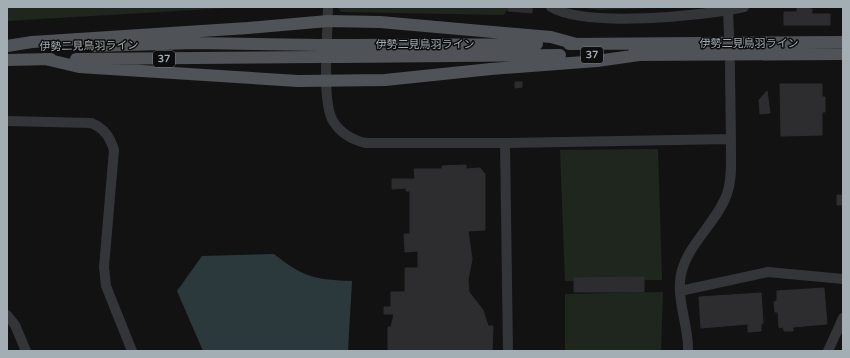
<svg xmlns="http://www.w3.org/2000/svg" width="850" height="358" viewBox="0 0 850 358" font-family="'Varela Round','Noto Sans JP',sans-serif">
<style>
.green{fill:#1f261e}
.water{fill:#2b393c}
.building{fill:#2d2d2f;stroke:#2c2d2f}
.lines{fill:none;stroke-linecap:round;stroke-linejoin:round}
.minor{stroke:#333538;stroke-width:10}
.major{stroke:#4f5357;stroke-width:12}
.major-bridge{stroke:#4f5357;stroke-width:12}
.labels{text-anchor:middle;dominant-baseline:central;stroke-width:3;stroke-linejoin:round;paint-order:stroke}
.shield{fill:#0d0d0e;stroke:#767d82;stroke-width:1}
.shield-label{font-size:10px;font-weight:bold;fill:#a3adb4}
.street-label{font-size:11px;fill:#a3adb4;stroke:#0d0d0e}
</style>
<rect width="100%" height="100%" fill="#121213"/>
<path class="green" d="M7 7H228V8L7 21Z
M509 7 504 15 341 12 338 8Z
M579 7H678L599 10Z
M658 149 662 280 565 281 560 150Z
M663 292 661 351H565V294Z"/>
<path class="water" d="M274 254C303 277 315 280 352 281L348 351H203L177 291 202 256Z"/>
<path class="building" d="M508 7H532V13L508 11Z
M797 7 812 9V14H830V25H784V12H797Z
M515 82H522V87L515 88Z
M780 84H822V97H825V112H822V135L781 136Z
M767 91 770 113 760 114 759 100Z
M466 165V169L480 168 485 174V230L468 231 472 259 468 280 469 292 483 310 488 326H493L492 351H388V327H391L394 314H384V307H391V292H405V268H418V251L405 252 404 234H410V191H406V188L392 189V179H415L414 169H442V166Z
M837 195H843V205H837Z
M644 277V292H574V278Z
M824 288 827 324 793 327V331H784L783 327 779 328 778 312H775L774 302 777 301V291Z
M761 293 763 323 761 324V331L748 332V324L701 328 699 297Z"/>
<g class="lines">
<path class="minor" d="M328 7C328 33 321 101 333 121 341 134 352 140 366 143H505L731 139
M551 7C587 28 703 16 744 7
M728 10 729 35
M7 121 91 123C104 128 110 137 114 150L104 267 106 286 132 351
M505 143 508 351
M680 291 768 272 843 279
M7 315 15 325 26 351
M688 351C689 328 678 305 680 282 682 248 716 225 727 194 732 180 731 165 731 151 731 122 730 92 730 63
M828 351 843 318"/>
<path class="major" d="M569 44 843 42
M342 45 537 44
M7 46 32 42 248 28 328 21 380 22 551 37 576 44
M94 46 194 43 320 45
M632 55 843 54
M340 57 560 55
M45 59 79 67 298 81 385 80 491 69 597 61 639 55
M76 59 320 57
M7 60 51 59"/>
<path class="major-bridge" d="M320 45H342
M320 57H340"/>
</g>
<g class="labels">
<g class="shield">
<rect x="581" y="47" width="22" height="16" rx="3"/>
<rect x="153" y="51" width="22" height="16" rx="3"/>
</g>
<g class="shield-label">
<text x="592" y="55">37</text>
<text x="164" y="59">37</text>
</g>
<g class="street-label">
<text x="749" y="43">伊勢二見鳥羽ライン</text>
<text x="425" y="44">伊勢二見鳥羽ライン</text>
<text transform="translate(89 46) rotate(-1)">伊勢二見鳥羽ライン</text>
</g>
</g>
<rect width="850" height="358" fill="none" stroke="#a3adb4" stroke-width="16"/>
</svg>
